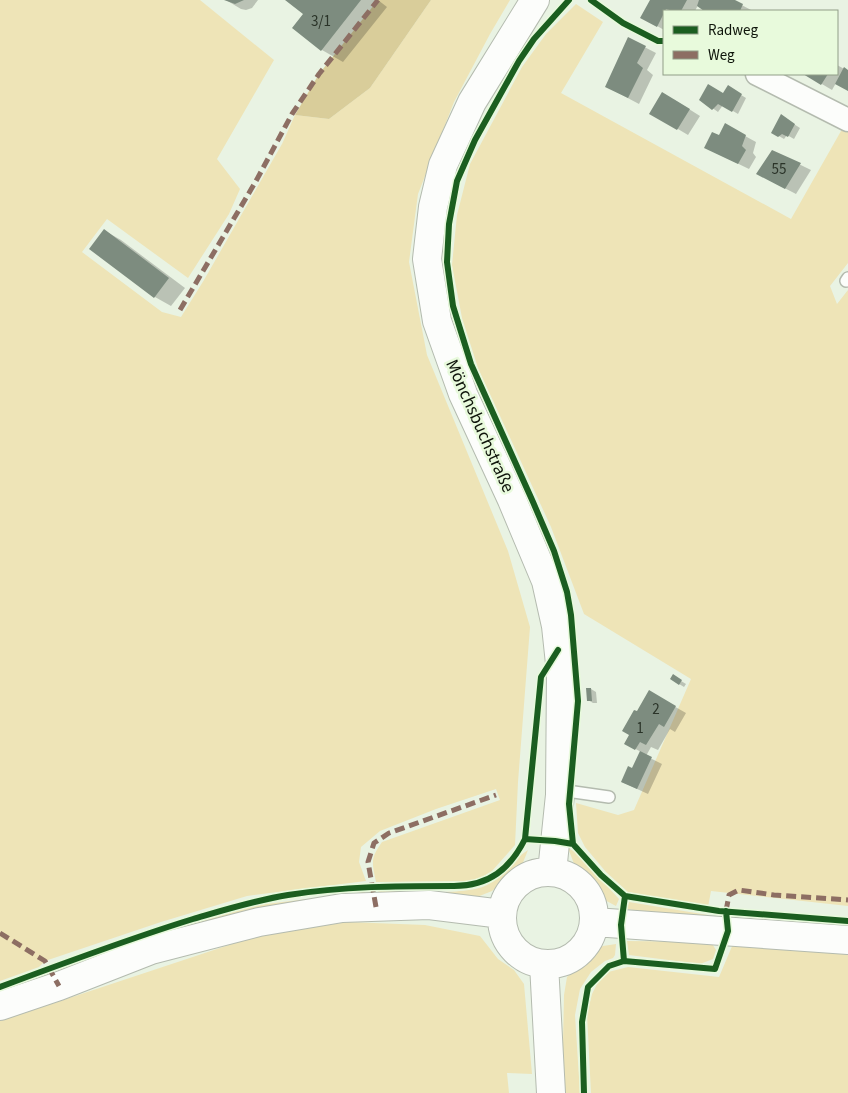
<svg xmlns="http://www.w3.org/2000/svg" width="848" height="1093" viewBox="0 0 848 1093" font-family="'Source Sans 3',sans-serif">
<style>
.green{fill:#eee4b7}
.forest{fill:#d9cd9a}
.shadow{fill:#0003}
.building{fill:#7d8c7f}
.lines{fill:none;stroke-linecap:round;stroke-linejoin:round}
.service-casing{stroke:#b4bbaf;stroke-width:14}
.minor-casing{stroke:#b4bbaf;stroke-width:25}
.tertiary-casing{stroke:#b4bbaf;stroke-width:30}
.service{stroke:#fcfdfb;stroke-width:11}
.minor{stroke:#fcfdfb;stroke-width:22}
.tertiary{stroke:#fcfdfb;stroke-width:28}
.quiet{stroke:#8d6e63;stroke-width:5;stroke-dasharray:10 5;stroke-linecap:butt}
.cycleway-casing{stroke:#e8fadc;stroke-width:9}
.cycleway{stroke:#1b5e20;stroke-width:6}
.labels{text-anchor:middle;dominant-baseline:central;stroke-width:5;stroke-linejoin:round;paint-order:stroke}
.number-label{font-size:15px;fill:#2a3328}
.street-label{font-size:18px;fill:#0f150b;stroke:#e8fadc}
</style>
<rect width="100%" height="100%" fill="#e9f3e3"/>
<path class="green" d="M0 0H200L274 60 217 159 240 189 229 214 188 278 107 219 82 252 162 312 181 317 204 280 282 144 295 115 329 119 370 88 431 0H510L490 34 454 102 418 194 409 262 427 355 508 551 530 627 518 782 515 845 492 871 475 881 376 882C372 862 370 859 382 842L500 800 496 789 436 809 380 831 361 847 359 862 366 881 247 896 161 922 45 961 39 967 0 981Z
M576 4 603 22 561 93 791 219 845 124 848 126V263L830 286 837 304 848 290V906L711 891 708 907 628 892 606 872 585 847 578 833 576 803 618 815 634 810 691 679 584 614 551 527 478 368 462 318 452 265 457 215 470 164 522 67 546 34Z
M568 848 577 853 619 899 616 906 599 897 576 869Z
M528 850 522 865 492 891 477 897H383L378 891C403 891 467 896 487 885 505 876 512 860 528 850Z
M365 892V898L62 974 60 970 61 968 184 926 258 905Z
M629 902 708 915 697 920 627 909Z
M348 922 425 925 480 936 498 959 514 970 524 984 532 1074 507 1073 509 1093H0V1021L259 935Z
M627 941 711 942 716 950 713 959 700 964 629 955Z
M616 944 615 955 613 958 605 961 591 972 580 989 575 1015 580 1093H562L564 995 567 977 594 951 603 946Z
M733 944 848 954V1093H591L587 1014 592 994 598 982 608 972 628 967 719 977Z"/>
<path class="forest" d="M378 0H431L370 88 329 119 295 115 319 74Z"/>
<path class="shadow" d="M226 0H258L252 8 246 10 241 9Z
M287 0H378L387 7 343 62 322 50 294 27 304 14Z
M651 0H699L700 2V0H732L753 11H706L698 5 695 11H664V30L642 17Z
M629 39 656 53 647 70 653 75 639 104 607 87Z
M837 65 848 71V90L836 83 832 90 805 74H837Z
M728 87 746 98 738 114 723 105 718 112 701 100 724 95Z
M673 99 700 116 688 135 651 113Z
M786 119 800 128 794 139 787 135 784 139 772 132Z
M725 125 756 142 753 153 756 157 749 169 716 153 719 136Z
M772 151 811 170 796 194 769 180Z
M105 231 121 240 185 288 171 306 155 297 91 249Z
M673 676 686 684 684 687 671 679Z
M591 689 596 692 597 703H593L588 700Z
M649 692 686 713 675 732 670 729 658 750 651 747 646 756 662 764 648 794 622 782 633 769 641 752 625 743 630 735 638 713Z"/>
<path class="building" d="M224 0H244L235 4Z
M285 0H361L321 51 292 28 303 14Z
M650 0H687L681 11H673L666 9 657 27 640 18Z
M699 0H735L743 4 740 11H704L697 6Z
M628 37 646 46 637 63 643 68 628 98 605 87Z
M844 67 848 70V91L835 84Z
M803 74H828L821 85Z
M708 84 723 93 728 85 742 94 732 112 718 104 712 110 699 100Z
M662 92 690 109 677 130 649 114Z
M781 114 795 124 788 137 782 134 778 137 771 133Z
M725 123 746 135 742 146 746 150 738 164 704 148 712 132 719 135Z
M772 150 801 163 785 189 756 174Z
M104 229 169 278 154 298 89 249Z
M673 674 682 680 679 685 670 679Z
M586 688H591L592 701H587Z
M649 690 676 706 664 727 659 724 646 745 640 742 635 750 624 744 629 735 622 731 634 710 637 711Z
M640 751 652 757 637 789 621 782 628 766 632 768Z"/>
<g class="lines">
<g class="service-casing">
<path id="service" d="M846 281 848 278
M560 790 609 797"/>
</g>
<g class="minor-casing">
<path id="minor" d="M757 74 848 120"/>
</g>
<g class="tertiary-casing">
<path id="tertiary" d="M535 0 472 102 443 165 433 207 427 259 437 321 463 394 512 500 546 581 556 626 561 673 560 795 552 872
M502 918a46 46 0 1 1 92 0a46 46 0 1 1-92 0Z
M594 922 848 940
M544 964 551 1093
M0 1006 59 986 151 950 259 922 342 908 429 905 502 914"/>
</g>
<use href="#service" class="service"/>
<use href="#minor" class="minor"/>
<use href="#tertiary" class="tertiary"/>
<path class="quiet" d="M180 310 256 181 292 114 319 74 378 0
M376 907 368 862 374 843 389 833 496 795
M726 911 729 895 739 890 774 895 848 900
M0 933 45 961 59 986"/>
<g class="cycleway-casing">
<path id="cycleway" d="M569 0 534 39 519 61 475 140 457 181 449 224 447 262 453 306 471 364 533 502 554 551 567 592 571 615 578 701 569 804 573 844
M591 0 623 23 658 41H664
M525 839 555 841 573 844 601 875 625 896 719 911 848 921
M624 961 621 925 625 896
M0 987C64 963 128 939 193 919 224 910 256 900 288 895 343 886 399 886 454 886 489 886 510 869 525 839L541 677 558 650
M584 1093 582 1022 588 987 609 966 624 961 715 969 728 931 726 911"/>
</g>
<use href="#cycleway" class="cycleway"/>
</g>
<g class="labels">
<g class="number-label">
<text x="321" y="21">3/1</text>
<text x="779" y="169">55</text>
<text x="656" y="709">2</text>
<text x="640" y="728">1</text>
</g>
<g class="street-label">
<text transform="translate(480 426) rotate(66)">Mönchsbuchstraße</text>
</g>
</g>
<rect x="663" y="10" width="175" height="65" fill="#e8fadc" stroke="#919e88"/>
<rect x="673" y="26" width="25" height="8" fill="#1b5e20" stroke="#919e88"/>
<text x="708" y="35" font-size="15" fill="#0f150b">Radweg</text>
<rect x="673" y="51" width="25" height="8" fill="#8d6e63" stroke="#919e88"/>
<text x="708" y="60" font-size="15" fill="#0f150b">Weg</text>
</svg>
